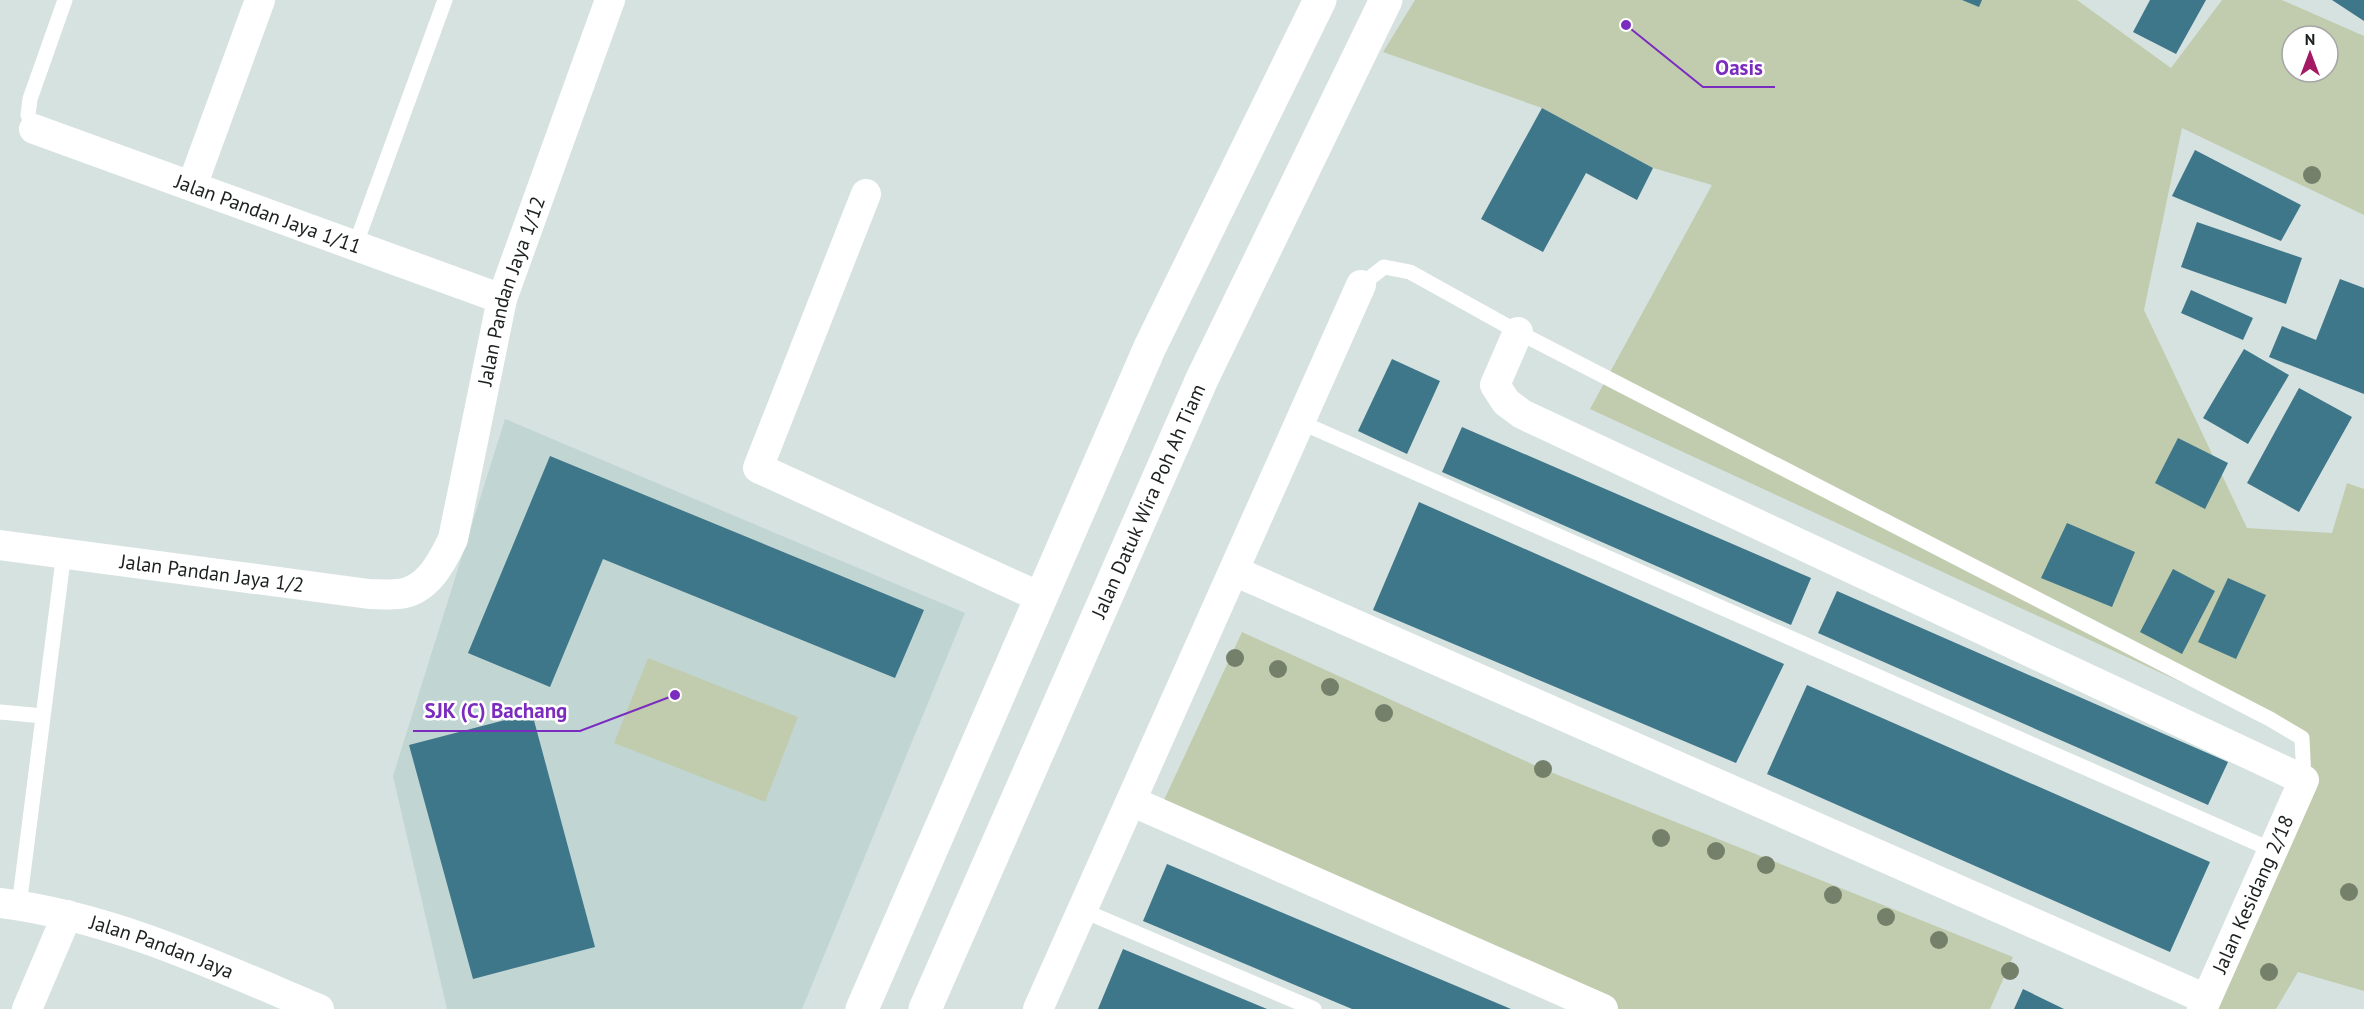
<svg xmlns="http://www.w3.org/2000/svg" width="2364" height="1009" viewBox="0 0 2364 1009" font-family="'PT Sans',sans-serif">
<style>
.built{fill:#c1d5d3}
.green{fill:#c1ccae;fill-rule:evenodd}
.building{fill:#3e768a}
.lines{fill:none;stroke-linecap:round;stroke-linejoin:round}
.service{stroke:#fff;stroke-width:15}
.minor{stroke:#fff;stroke-width:30}
.tertiary{stroke:#fff;stroke-width:33}
.tree{fill:#75806b}
.labels{text-anchor:middle;dominant-baseline:central;stroke-width:5;stroke-linejoin:round;paint-order:stroke}
.street-label{font-size:20px;fill:#1c201f;stroke:#fff}
.leader{fill:none;stroke:#7b2cbf;stroke-width:2}
.callout-dot{fill:#7b2cbf;stroke:#fff;stroke-width:2}
.callout-label{font-size:21px;text-anchor:middle;font-weight:bold;fill:#7b2cbf;stroke:#fff;stroke-width:5;stroke-linejoin:round;paint-order:stroke}
</style>
<rect width="100%" height="100%" fill="#d6e2e0"/>
<path class="built" d="M505 419 965 613 802 1009H447L393 776Z"/>
<path class="green" d="M1415 0H2077L2171 68 2222 0H2282L2364 36V215L2182 128 2144 310 2247 528 2332 533 2347 483 2364 489V991L2298 972 2276 1009H2202L2304 780 2302 738 1590 409 1712 185 1653 168 1542 108 1383 52ZM2292 36H2328V72H2292Z
M1242 632 1543 769 2013 957 1990 1009H1603L1158 813Z
M648 658 798 717 765 802 614 743Z"/>
<path class="building" d="M1962 0H1982L1979 7Z
M2150 0H2206L2176 54 2133 32Z
M2332 0H2364V21Z
M1542 108 1653 168 1637 200 1586 173 1543 252 1481 219Z
M2195 150 2301 205 2281 241 2172 196Z
M2197 222 2302 258 2286 304 2181 267Z
M2340 279 2364 288V394L2269 357 2282 326 2316 340Z
M2191 290 2253 318 2243 340 2181 313Z
M2244 349 2289 375 2248 444 2203 418Z
M1392 359 1440 381 1407 454 1358 431Z
M2299 388 2352 417 2299 512 2247 483Z
M1462 427 1811 578 1791 625 1442 472Z
M2178 438 2228 463 2205 509 2155 483Z
M550 456 924 610 895 678 603 559 550 687 468 653Z
M1419 502 1784 664 1736 763 1373 610Z
M2067 523 2135 552 2112 607 2041 578Z
M2173 569 2215 591 2182 654 2140 632Z
M2228 578 2266 595 2236 659 2198 642Z
M1837 591 2228 762 2208 805 1818 633Z
M1807 685 2210 862 2170 952 1767 774Z
M532 713 595 947 473 979 409 745Z
M1167 864 1511 1009H1352L1143 921Z
M1123 949 1267 1009H1098Z
M2023 989 2064 1009H2014Z"/>
<g class="lines">
<path class="service" d="M34 129 28 115 30 99 65 0
M355 246 445 0
M1361 285 1384 267 1410 272 1518 332 2270 719 2302 738 2304 780
M1300 422 2272 850
M0 712 43 716
M19 906 64 552
M1082 910 1314 1009"/>
<g class="minor">
<path id="s1" d="M34 129 502 299"/>
<path d="M192 186 260 0"/>
<path d="M866 194 758 468 1040 597"/>
<path d="M1518 332 1495 385 1506 402 1522 414 2304 780 2202 1009"/>
<path id="s2" d="M0 545 369 594C379 594 389 595 398 594 427 592 442 562 453 539L502 299 610 0"/>
<path d="M1234 571 2206 999"/>
<path d="M1131 801 1603 1009"/>
<path id="s3" d="M0 903C112 917 216 966 319 1009"/>
<path d="M27 1009 67 915"/>
<path d="M1038 1009 1361 285"/>
</g>
<g class="tertiary">
<path d="M862 1009 1150 347 1320 0"/>
<path id="s4" d="M925 1009 1202 379 1386 0"/>
</g>
</g>
<g class="tree">
<circle cx="2312" cy="175" r="9"/>
<circle cx="1235" cy="658" r="9"/>
<circle cx="1278" cy="669" r="9"/>
<circle cx="1330" cy="687" r="9"/>
<circle cx="1384" cy="713" r="9"/>
<circle cx="1543" cy="769" r="9"/>
<circle cx="1661" cy="838" r="9"/>
<circle cx="1716" cy="851" r="9"/>
<circle cx="1766" cy="865" r="9"/>
<circle cx="2349" cy="892" r="9"/>
<circle cx="1833" cy="895" r="9"/>
<circle cx="1886" cy="917" r="9"/>
<circle cx="1939" cy="940" r="9"/>
<circle cx="2010" cy="971" r="9"/>
<circle cx="2269" cy="972" r="9"/>
</g>
<g class="labels">
<g class="street-label">
<text stroke="none"><textPath href="#s1" startOffset="249">Jalan Pandan Jaya 1/11</textPath></text>
<text stroke="none"><textPath href="#s2" startOffset="738">Jalan Pandan Jaya 1/12</textPath></text>
<text stroke="none"><textPath href="#s4" startOffset="555">Jalan Datuk Wira Poh Ah Tiam</textPath></text>
<text stroke="none"><textPath href="#s2" startOffset="214">Jalan Pandan Jaya 1/2</textPath></text>
<text transform="translate(2253 894) rotate(-66)">Jalan Kesidang 2/18</text>
<text stroke="none"><textPath href="#s3" startOffset="168">Jalan Pandan Jaya</textPath></text>
</g>
</g>
<path class="leader" d="M1626 25L1703 87H1775M675 695L580 731H413"/>
<g class="callout-dot">
<circle cx="1626" cy="25" r="6"/>
<circle cx="675" cy="695" r="6"/>
</g>
<g class="callout-label">
<text x="1739" y="75">Oasis</text>
<text x="496" y="718">SJK (C) Bachang</text>
</g>
<g transform="translate(2310 54)"><circle r="28" fill="#ffffff" stroke="#a4a6a5" stroke-width="1.5"/>
<path d="M0-4.5L10 22L0 15L-10 22Z" fill="#a41961"/>
<text y="-9" font-size="16" font-weight="bold" text-anchor="middle" fill="#1c201f">N</text>
</g>
</svg>
